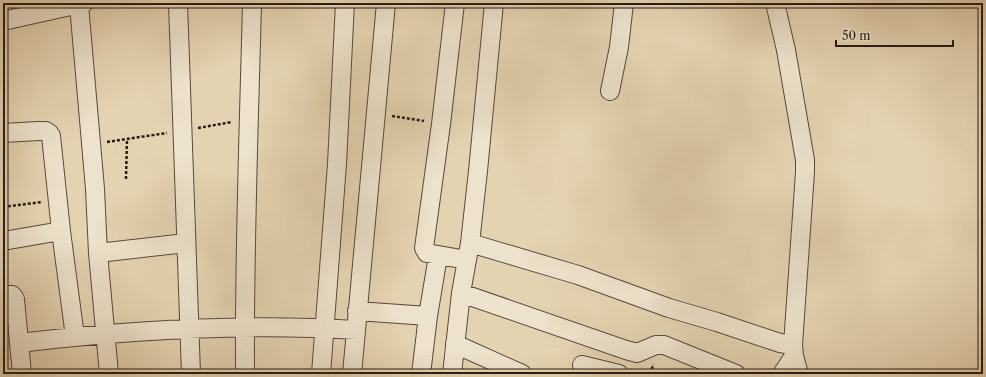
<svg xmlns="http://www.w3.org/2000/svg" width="986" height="377" viewBox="0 0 986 377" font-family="'Libre Caslon Text',serif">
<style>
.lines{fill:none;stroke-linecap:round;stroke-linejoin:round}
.minor-casing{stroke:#564a3c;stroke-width:20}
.path{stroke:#261c15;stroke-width:2.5;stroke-dasharray:3 2;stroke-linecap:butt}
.minor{stroke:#ede2cc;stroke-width:18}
</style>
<rect width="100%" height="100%" fill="#e4d3b1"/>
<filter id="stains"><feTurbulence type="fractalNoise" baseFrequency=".005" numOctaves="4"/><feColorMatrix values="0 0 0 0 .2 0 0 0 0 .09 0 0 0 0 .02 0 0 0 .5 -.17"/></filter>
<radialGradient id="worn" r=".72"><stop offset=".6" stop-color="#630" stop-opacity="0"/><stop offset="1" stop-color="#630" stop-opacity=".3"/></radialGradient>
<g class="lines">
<g class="minor-casing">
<path id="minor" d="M178 3 191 374
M455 3 441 124 424 248 427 253 467 260
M775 3 786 50 805 160V172L793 345 794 356 799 374
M79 5 95 189 98 253 109 374
M3 21 84 3
M610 91 619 47 624 3
M3 133 39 131H46L49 133 51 136 61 231 75 337
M3 241 61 231
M470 243 478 171 494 3
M98 253 186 243
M461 293 626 350 637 353 656 345H664L736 374
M3 295H12L15 299 22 374
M357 311 428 316
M19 343C130 330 243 323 355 330
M455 344 522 374
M582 365 619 374
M245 374C244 250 249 127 252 3
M321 374 337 164 345 3
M352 374 386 3
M421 374 428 316 438 256
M452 374 461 293 470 243 578 275 669 308 717 322 780 343 793 345
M782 374 794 356"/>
</g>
<path class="path" d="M392 116 424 121
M198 128 232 122
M107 142 167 133
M126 179 127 139
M3 207 42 202
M651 374 653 364"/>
<use href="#minor" class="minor"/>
</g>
<rect width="986" height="377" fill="none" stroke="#e4d3b1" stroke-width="16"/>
<rect x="4" y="4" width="978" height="369" fill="none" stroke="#261c15" stroke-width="2"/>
<rect x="8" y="8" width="970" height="361" fill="none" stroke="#261c15"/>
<path d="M836 40v6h117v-6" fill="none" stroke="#261c15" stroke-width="2"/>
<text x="842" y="40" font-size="12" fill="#261c15" stroke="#ede2cc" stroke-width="3" paint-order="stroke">50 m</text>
<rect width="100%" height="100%" filter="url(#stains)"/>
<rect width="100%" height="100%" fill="url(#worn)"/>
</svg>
